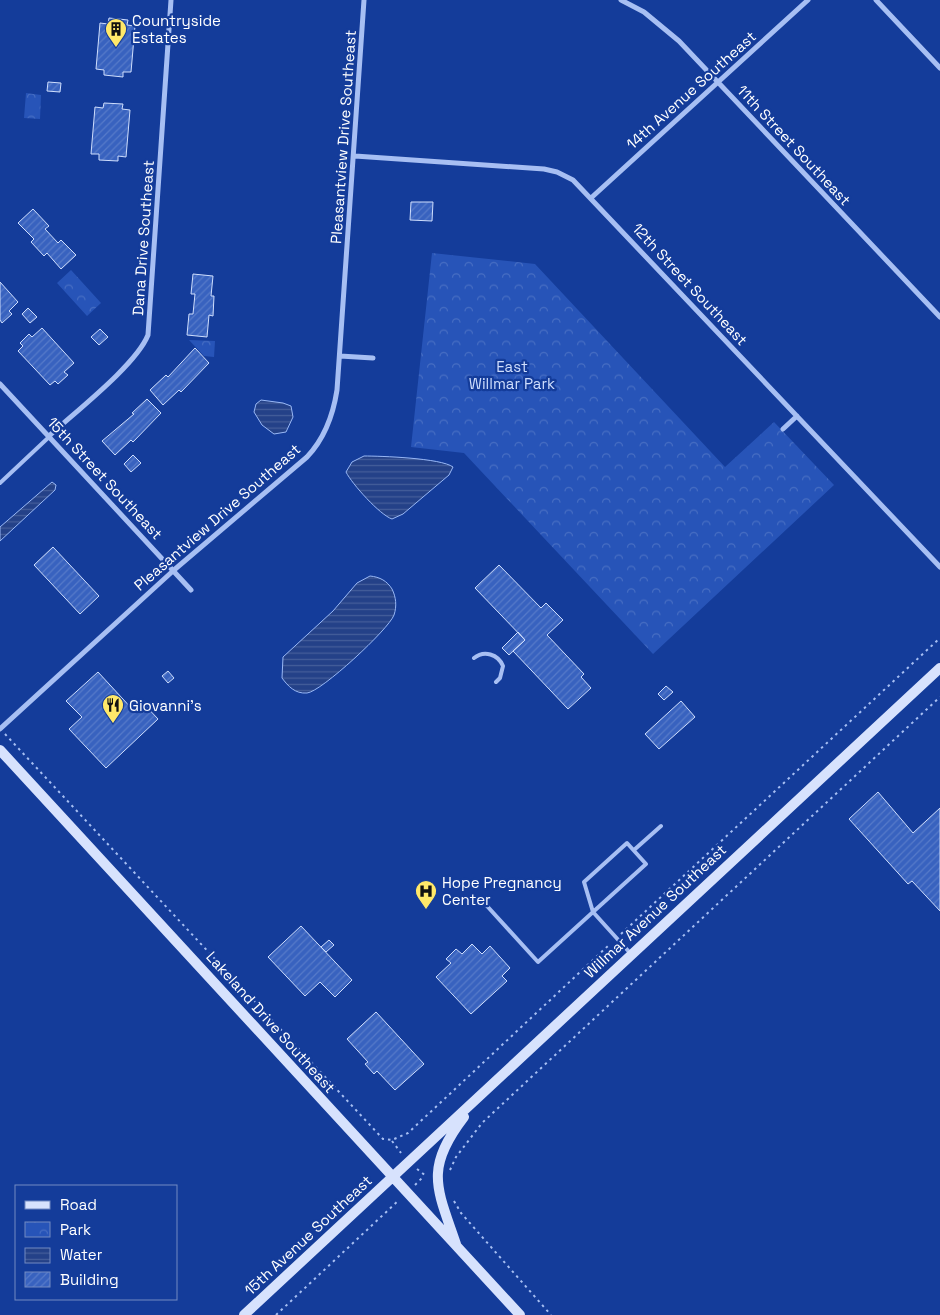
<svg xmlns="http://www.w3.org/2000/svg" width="940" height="1315" viewBox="0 0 940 1315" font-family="'Space Grotesk',sans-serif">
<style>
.park{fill:url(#park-crowns)}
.water{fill:url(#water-rules);stroke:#99b8f6}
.building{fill:url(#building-hatch);stroke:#cfdefd}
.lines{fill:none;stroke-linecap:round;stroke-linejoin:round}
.path{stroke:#a7bff3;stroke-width:2;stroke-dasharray:2.5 4;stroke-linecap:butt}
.lane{stroke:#a7bff3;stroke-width:4}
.street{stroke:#a7bff3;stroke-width:5}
.secondary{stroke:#d7e2fd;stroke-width:10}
.labels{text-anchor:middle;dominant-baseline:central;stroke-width:4.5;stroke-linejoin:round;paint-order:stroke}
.poi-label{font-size:15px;fill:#fff;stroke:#143c9a;text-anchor:start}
.street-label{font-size:15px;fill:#fff;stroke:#143c9a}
.park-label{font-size:15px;fill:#cfdefd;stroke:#143c9a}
</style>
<defs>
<pattern id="park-crowns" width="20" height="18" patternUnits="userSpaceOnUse" patternTransform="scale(1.25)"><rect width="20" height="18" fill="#2754b8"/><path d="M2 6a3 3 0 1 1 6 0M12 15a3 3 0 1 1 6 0" fill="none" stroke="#476ec3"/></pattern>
<pattern id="water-rules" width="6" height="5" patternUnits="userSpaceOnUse" patternTransform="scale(1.25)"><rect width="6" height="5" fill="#244188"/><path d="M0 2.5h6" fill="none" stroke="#455e9a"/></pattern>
<pattern id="building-hatch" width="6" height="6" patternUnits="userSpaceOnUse" patternTransform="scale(1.25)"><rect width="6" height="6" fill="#3862bf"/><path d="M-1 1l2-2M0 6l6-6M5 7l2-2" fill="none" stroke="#567ac9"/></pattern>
</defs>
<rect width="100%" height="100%" fill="#143c9a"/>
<path class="park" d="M26 93 41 95 40 119 24 118Z
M432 253 535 264 725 467 774 422 834 485 653 654 464 453 411 447Z
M71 270 101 303 87 316 57 283Z
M189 340 215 341 214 357 204 356Z"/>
<path class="water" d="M261 400 283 403 291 406 293 417 286 432 274 434 262 425 254 412 256 404Z
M364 456C380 456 441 458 453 467L449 475 403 514 392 519C380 515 352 484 346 472L352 462Z
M52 482 56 485 55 490 0 541V527Z
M370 576C380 577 387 581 392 589 396 597 397 606 394 615 389 629 321 692 307 693 295 694 288 686 282 678L283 657 333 611 357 583Z"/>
<path class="building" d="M109 18 128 20 127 25 135 26 131 72H123V77L104 75V70L96 69 100 23 108 24Z
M48 82 61 83 60 92 47 91Z
M104 103 123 104 122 109 130 110 126 157 118 156V161L99 160V154H91L95 107 103 108Z
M411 202H433L432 221 410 220Z
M33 209 49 226 45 229 58 243 61 240 76 255 61 269 47 253 44 256 31 242 34 239 18 223Z
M193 274 213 276 211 296H214L213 316 209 315 207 337 187 335 189 314H193L195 294H191Z
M0 282 18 302 9 311 12 314 2 323 0 320Z
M28 308 37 317 30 323 22 314Z
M42 328 74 363 64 372 68 375 58 384 55 381 50 385 18 351 23 346 20 343 29 334 32 337Z
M100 329 108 337 99 345 91 337Z
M195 348 209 363 181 392 179 390 163 405 150 390 166 375 168 377Z
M147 399 161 413 133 442 131 440 115 455 102 441 134 414 132 413Z
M133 455 141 463 131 472 124 464Z
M53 547 99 596 80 614 34 565Z
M499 565 541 608 546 603 563 620 547 635 584 674 581 677 591 688 568 709 513 651 525 640 475 588Z
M518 632 525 640 509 655 502 648Z
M168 671 174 678 168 683 162 676Z
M98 672 134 711 143 703 158 719 106 768 69 729 82 717 66 701Z
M666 686 673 692 664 700 658 694Z
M681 701 695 717 659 749 645 734Z
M878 792 913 833 940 808V911L912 881 908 884 849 819Z
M301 926 352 980 335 997 320 982 305 996 268 957Z
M329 940 334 945 326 952 321 947Z
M472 944 482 954 490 946 510 968 502 976 507 981 471 1014 436 977 451 963 446 959 456 949 462 954Z
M376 1012 424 1064 395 1090 377 1071 374 1074 365 1064 368 1062 347 1039Z"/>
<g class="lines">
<path class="path" d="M5 734 383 1139 392 1140 408 1133 610 944
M621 934 940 638
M392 1141 401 1153
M417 1169 426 1176
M450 1170 456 1157 482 1123 940 697
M415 1185 424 1176
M454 1201 461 1213 551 1315
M276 1315 399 1200"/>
<path class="lane" d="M0 483 49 437
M474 658C484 650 498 654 503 666L500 678 496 682
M627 843 646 864 593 912 584 882Z
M634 850 661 826
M487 906 538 962 593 912 631 954"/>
<path class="street" d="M621 0 644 12 679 41 940 317
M876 0 940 68
M355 156 544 169 557 172 573 180 940 567
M591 198 808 0
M340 356 373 358
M0 384 191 590
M783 429 797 416
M49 436C75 412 136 365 148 335L171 0
M0 729 174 570 307 457C325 438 333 416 337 390L364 0"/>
<path class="secondary" d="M0 750 520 1315
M456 1244C437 1188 424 1169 464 1117
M244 1315 940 668"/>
</g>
<defs>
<g id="building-pin" transform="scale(1.125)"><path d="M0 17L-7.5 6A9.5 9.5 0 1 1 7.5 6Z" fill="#ffe869" stroke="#143c9a"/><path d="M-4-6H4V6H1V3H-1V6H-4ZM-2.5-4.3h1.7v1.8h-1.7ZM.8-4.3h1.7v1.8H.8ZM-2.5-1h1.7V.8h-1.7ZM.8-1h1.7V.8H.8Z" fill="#111"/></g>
<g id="restaurant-pin" transform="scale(1.125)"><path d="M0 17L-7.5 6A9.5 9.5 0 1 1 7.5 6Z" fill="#ffe869" stroke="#143c9a"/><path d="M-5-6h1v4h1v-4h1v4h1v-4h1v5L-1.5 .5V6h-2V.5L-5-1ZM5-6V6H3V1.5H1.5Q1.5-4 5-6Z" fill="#111"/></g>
<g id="hospital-pin" transform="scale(1.125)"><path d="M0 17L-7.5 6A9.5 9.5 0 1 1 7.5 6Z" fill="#ffe869" stroke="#143c9a"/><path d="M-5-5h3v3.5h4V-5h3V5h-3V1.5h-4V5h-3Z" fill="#111"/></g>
</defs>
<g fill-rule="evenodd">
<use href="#building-pin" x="116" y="29"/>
<use href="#restaurant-pin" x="113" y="705"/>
<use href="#hospital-pin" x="426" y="891"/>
</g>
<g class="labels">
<g class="poi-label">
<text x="132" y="20">Countryside<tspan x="132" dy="17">Estates</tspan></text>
<text x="129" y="705">Giovanni's</text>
<text x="442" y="882">Hope Pregnancy<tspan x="442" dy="17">Center</tspan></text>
</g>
<g class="street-label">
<text transform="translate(691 90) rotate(-42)">14th Avenue Southeast</text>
<text transform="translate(343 137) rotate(-86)">Pleasantview Drive Southeast</text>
<text transform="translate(794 145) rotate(47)">11th Street Southeast</text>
<text transform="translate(143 238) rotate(-86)">Dana Drive Southeast</text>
<text transform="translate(690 284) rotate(47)">12th Street Southeast</text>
<text transform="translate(105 478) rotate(47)">15th Street Southeast</text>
<text transform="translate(217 517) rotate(-41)">Pleasantview Drive Southeast</text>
<text transform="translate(655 911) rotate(-43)">Willmar Avenue Southeast</text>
<text transform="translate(271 1022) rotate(48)">Lakeland Drive Southeast</text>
<text transform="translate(308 1235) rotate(-43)">15th Avenue Southeast</text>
</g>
<g class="park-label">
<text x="512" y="366">East<tspan x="512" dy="17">Willmar Park</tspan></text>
</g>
</g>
<rect x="15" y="1185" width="162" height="115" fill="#143c9a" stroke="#728ac2"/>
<rect x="25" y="1201" width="25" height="8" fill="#d7e2fd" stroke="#728ac2"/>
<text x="60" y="1210" font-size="15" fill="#ffffff">Road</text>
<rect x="25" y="1222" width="25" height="15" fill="url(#park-crowns)" stroke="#728ac2"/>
<text x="60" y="1235" font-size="15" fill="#ffffff">Park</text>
<rect x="25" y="1248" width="25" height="15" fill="url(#water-rules)" stroke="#728ac2"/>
<text x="60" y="1260" font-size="15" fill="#ffffff">Water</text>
<rect x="25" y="1272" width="25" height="15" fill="url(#building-hatch)" stroke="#728ac2"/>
<text x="60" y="1285" font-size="15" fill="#ffffff">Building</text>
</svg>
